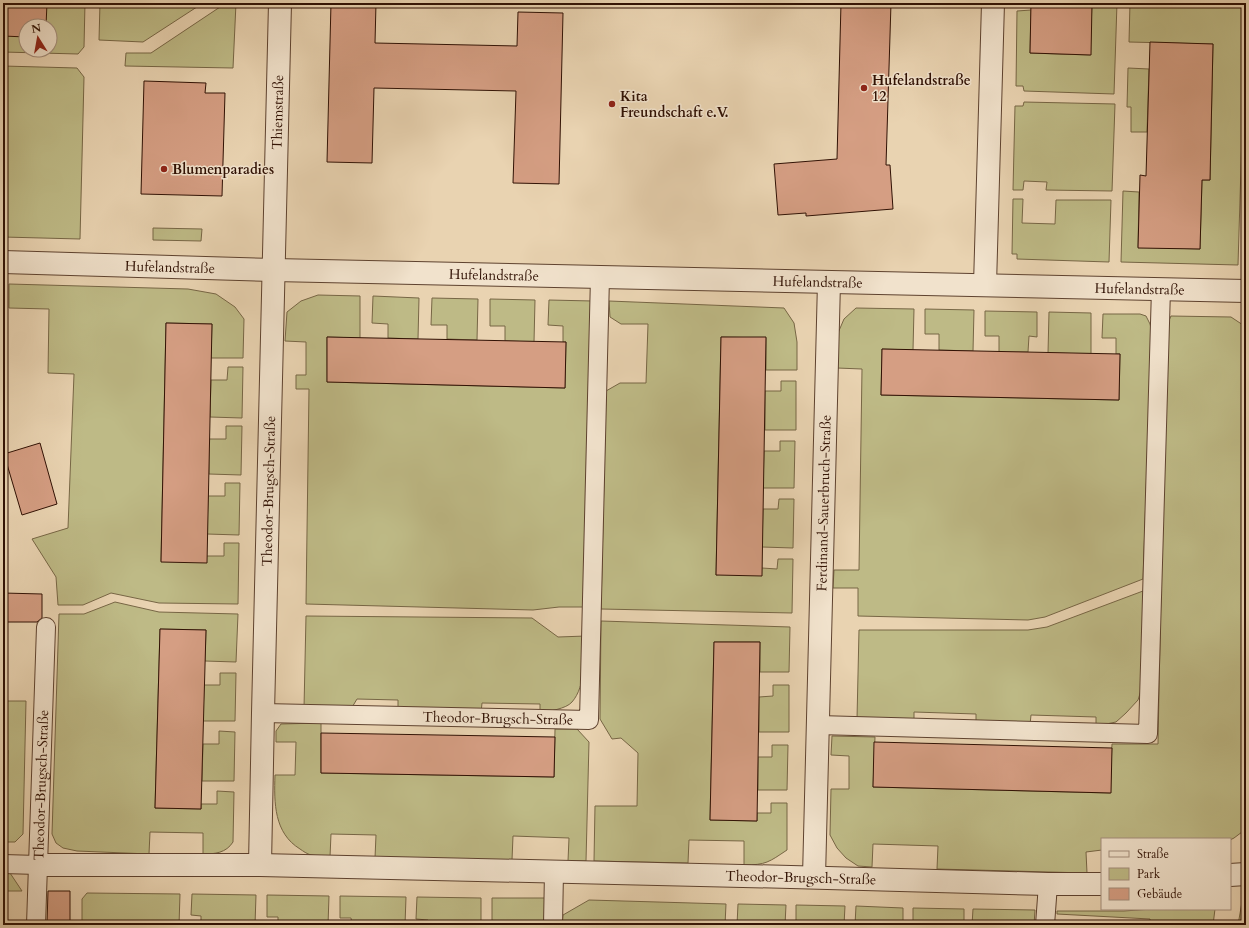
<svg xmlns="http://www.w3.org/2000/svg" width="1249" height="928" viewBox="0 0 1249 928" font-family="Cardo,serif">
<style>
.green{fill:#beba86;stroke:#776645;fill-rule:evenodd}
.building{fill:#d59e83;stroke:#301104}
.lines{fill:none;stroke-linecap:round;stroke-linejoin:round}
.lane-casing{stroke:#5e422f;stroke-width:20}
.street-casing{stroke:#5e422f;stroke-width:24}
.lane{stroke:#f1e2cc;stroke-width:18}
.street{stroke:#f1e2cc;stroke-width:22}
.poi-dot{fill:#8f2418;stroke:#f1e2cc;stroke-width:1.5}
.labels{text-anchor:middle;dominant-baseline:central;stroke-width:3;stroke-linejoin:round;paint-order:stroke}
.poi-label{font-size:14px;font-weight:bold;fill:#301104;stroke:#f1e2cc;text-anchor:start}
.street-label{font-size:14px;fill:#301104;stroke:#f1e2cc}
</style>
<rect width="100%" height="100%" fill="#e9d3b1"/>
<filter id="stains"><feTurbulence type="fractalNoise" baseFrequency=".005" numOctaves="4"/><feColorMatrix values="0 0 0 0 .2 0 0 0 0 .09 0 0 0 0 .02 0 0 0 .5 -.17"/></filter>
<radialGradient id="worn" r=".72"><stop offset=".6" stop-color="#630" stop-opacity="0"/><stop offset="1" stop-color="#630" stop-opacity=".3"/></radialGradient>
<path class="green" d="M3 3H85L84 47 78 54 3 52ZM26 26H50V50H26Z
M100 3H203L143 42 99 40Z
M226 3H236L233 68 125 66 126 53H151Z
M1092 3H1117L1114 94 1024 91 1023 86H1016L1017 11 1031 10 1030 53 1090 55Z
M1130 3H1246L1238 265 1121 262 1123 191 1139 192 1138 247 1200 249 1202 180H1210L1213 44 1129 42Z
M3 66 77 68 84 77 80 239 3 237Z
M1128 68 1149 69 1147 132H1131V107H1127Z
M1024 102 1115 104 1112 191 1046 190 1047 182 1024 181 1023 190H1013L1015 106H1023Z
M1013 199H1023L1022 223 1055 224 1056 200H1111L1109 262 1017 259V254H1012Z
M153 228 202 229 201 241 153 240Z
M9 284 188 289 216 294 235 307 244 319 243 358H211L212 324 166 323 161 561 207 556H224V543H239L238 604 159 603 111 593 83 605H58L56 577 32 539 68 528 74 374 48 373 49 309 9 308Z
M318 295 360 296V338L327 337V382L565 388 566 342H563V326L548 325 549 300 593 301 586 607H559L533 610 306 604 309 389H296V375H306V342L285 341 287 312 301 301Z
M373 296 419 298 418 339 388 338V324L372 323Z
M432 298 478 299 477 340 447 339V325H431Z
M490 299 535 300 534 342 505 341V326H490Z
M609 301 784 308 794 323 797 342V370H766V338L721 337 716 575 762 568 777 569 778 559H793L792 613 601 609 606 391 620 383H646L648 324H621L610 317Z
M856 308 914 309 913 350 882 349 881 395 1119 400 1120 354H1116V338H1102L1103 314H1140L1146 316 1150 324 1152 332 1143 579 1045 617 1028 620 858 616V588H833L834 570H859L862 369 837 368 838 333 844 319Z
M925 309 974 310 973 351 939 350V334H925Z
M985 311 1037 312V337L1029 336 1028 352H999V336H985Z
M1049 312 1091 313V354L1048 353Z
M1171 316 1231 317 1246 327V829L1234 838 1230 840V839H1102V850L1086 852 1087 873 937 869 938 846 873 844 872 867 858 866 846 858 837 848 830 835 831 789H849V756L831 755 832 736 875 737 873 787 1110 793 1112 744H1158L1166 327Z
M228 367H243L242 418 210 417 211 380H227Z
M781 381H796V430H765V391H781Z
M226 426H242L241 475 209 474V439H226Z
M780 441H795L794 488H763L764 451H780Z
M225 483H240L239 535 207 534 208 496H225Z
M779 499H794L793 548 762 547 763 509H778Z
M1143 591V684L1138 700 1126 713 1116 722 1096 726V717L1031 715 1030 725 976 724V714L914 712V722L857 719 859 630H1028L1047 627Z
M115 602 159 612 238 614 236 662 205 661 206 630 160 629 155 808 201 809V804H217V791L234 792 233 842C226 853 215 854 203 854V833L150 832 149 854 77 851 63 848 56 843 52 834 59 614H84Z
M306 616 532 618 558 637 586 636C584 656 586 686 572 702 566 709 549 711 540 713V704L482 703 481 713 398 711V700L357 699 351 709 304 708Z
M601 621 790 627 789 672H760V642H714L710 820 757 821V813H771V803H787V850C769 862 766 865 744 865V841L689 840 688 863 594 861 595 806H637L638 753 621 738 612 739 600 719Z
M220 673H236L235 721H203L204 685H220Z
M773 685H789V732H759V697L773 696Z
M3 701H26L23 834 15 842H3V808H7L8 750 3 749Z
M321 723V773L554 777 555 729H577L589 742 586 861H568L569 838 513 836 512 860 375 858 376 835 331 834 330 857C323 856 317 856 311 855 307 854 303 851 300 849 274 833 274 803 275 775H295L296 742H276V731L281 724Z
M219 731 235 732 234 781H202L203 744H219Z
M772 745H788L787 790H758V757H772Z
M3 873H10L22 891H3Z
M87 893 180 894 179 925H82V899Z
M192 894 256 895 255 925H201V916L191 915Z
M267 895 329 896 328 925H278V917H267Z
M340 896 406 897 405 925H352L351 918H340Z
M417 897 481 898V925H428V920L416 919Z
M492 898H545L546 925H503V921H492Z
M589 900 726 904 725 925H562L563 915Z
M1242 902H1246V925H1238Z
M738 904 786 905 785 925H737Z
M796 905 845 906 844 925H796Z
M856 906 903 908V925H855Z
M913 908 964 909V925H913Z
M973 909 1035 910 1034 925H972Z
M1152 909H1215L1213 925H1150V919L1057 914V911H1124Z"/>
<path class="building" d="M3 3H47L46 26H26V37L3 36Z
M331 3H376L375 43 517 46 518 12 563 13 559 184 513 183 516 91 374 88 372 163 327 162Z
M841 3H891L886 165H890L893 209 806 216V213L778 215 774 164 837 159Z
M1031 3H1092L1091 55 1030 53Z
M1150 42 1213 44 1210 180H1202L1200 249 1138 248 1140 175 1146 176Z
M144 81 206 83 205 93H225L222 196 141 194Z
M166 323 212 324 207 563 161 562Z
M327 337 566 342 565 388 327 382Z
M721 337H766L762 576 716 575Z
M882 349 1120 354 1119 400 881 395Z
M40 443 57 504 22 515 4 454Z
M3 593 42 594V618L37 622H3Z
M160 629 206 630 201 809 155 808Z
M714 642H760L757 821 710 820Z
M321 733 555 737 554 777 321 773Z
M874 742 1112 748 1111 793 873 787Z
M48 891H70V925L47 924Z"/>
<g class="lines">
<g class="lane-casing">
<g id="lane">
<path id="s1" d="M263 713 589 720 600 277"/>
<path d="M818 725 1148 734 1161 289"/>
<path d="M3 864 38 865"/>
<path id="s2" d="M36 925 46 627"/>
<path d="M553 925 554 872"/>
<path d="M1045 925 1048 884"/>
</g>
</g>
<g class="street-casing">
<g id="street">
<path id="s3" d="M3 262 274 270 1246 291"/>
<path d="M985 285 993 3"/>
<path id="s4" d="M38 865H260L791 877 1048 884H1102"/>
<path id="s5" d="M260 865 263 713 280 3"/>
<path d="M1230 875 1246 874"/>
<path id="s6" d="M814 877 829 282"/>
</g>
</g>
<use href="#lane" class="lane"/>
<use href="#street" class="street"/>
</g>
<g class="poi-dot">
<circle cx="864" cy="88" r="4"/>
<circle cx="612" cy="104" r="4"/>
<circle cx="164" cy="169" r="4"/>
</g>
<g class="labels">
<g class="poi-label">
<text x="872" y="80">Hufelandstraße<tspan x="872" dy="16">12</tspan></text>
<text x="620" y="96">Kita<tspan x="620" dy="16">Freundschaft e.V.</tspan></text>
<text x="172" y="169">Blumenparadies</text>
</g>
<g class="street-label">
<text stroke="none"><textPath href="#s5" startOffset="753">Thiemstraße</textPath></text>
<text stroke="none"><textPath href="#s3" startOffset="167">Hufelandstraße</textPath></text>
<text stroke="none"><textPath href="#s3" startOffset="491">Hufelandstraße</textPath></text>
<text stroke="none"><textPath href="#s3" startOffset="815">Hufelandstraße</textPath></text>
<text stroke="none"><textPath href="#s3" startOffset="1137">Hufelandstraße</textPath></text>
<text stroke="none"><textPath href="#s5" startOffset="374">Theodor-Brugsch-Straße</textPath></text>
<text stroke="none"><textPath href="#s6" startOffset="374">Ferdinand-Sauerbruch-Straße</textPath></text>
<text stroke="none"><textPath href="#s1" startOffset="235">Theodor-Brugsch-Straße</textPath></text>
<text stroke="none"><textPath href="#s2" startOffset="140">Theodor-Brugsch-Straße</textPath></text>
<text stroke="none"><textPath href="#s4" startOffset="763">Theodor-Brugsch-Straße</textPath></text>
</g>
</g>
<rect width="1249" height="928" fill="none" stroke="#e9d3b1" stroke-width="16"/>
<rect x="4" y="4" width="1241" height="920" fill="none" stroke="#301104" stroke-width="2"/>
<rect x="8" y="8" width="1233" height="912" fill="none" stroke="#301104"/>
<rect x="1101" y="838" width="130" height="72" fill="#f1e2cc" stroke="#a48e7c"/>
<rect x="1109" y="851" width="20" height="6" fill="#f1e2cc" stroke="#a48e7c"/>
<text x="1137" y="858" font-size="12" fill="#301104">Straße</text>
<rect x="1109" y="868" width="20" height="12" fill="#beba86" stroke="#a48e7c"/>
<text x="1137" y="878" font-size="12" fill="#301104">Park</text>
<rect x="1109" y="888" width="20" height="12" fill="#d59e83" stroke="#a48e7c"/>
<text x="1137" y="898" font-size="12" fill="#301104">Gebäude</text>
<g transform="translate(38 38) rotate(349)"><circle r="19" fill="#f1e2cc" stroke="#a48e7c"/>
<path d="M0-3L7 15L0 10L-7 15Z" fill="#8f2418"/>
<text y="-6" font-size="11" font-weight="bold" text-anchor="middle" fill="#301104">N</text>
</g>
<rect width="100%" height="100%" filter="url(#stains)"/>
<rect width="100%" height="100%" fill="url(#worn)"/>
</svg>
